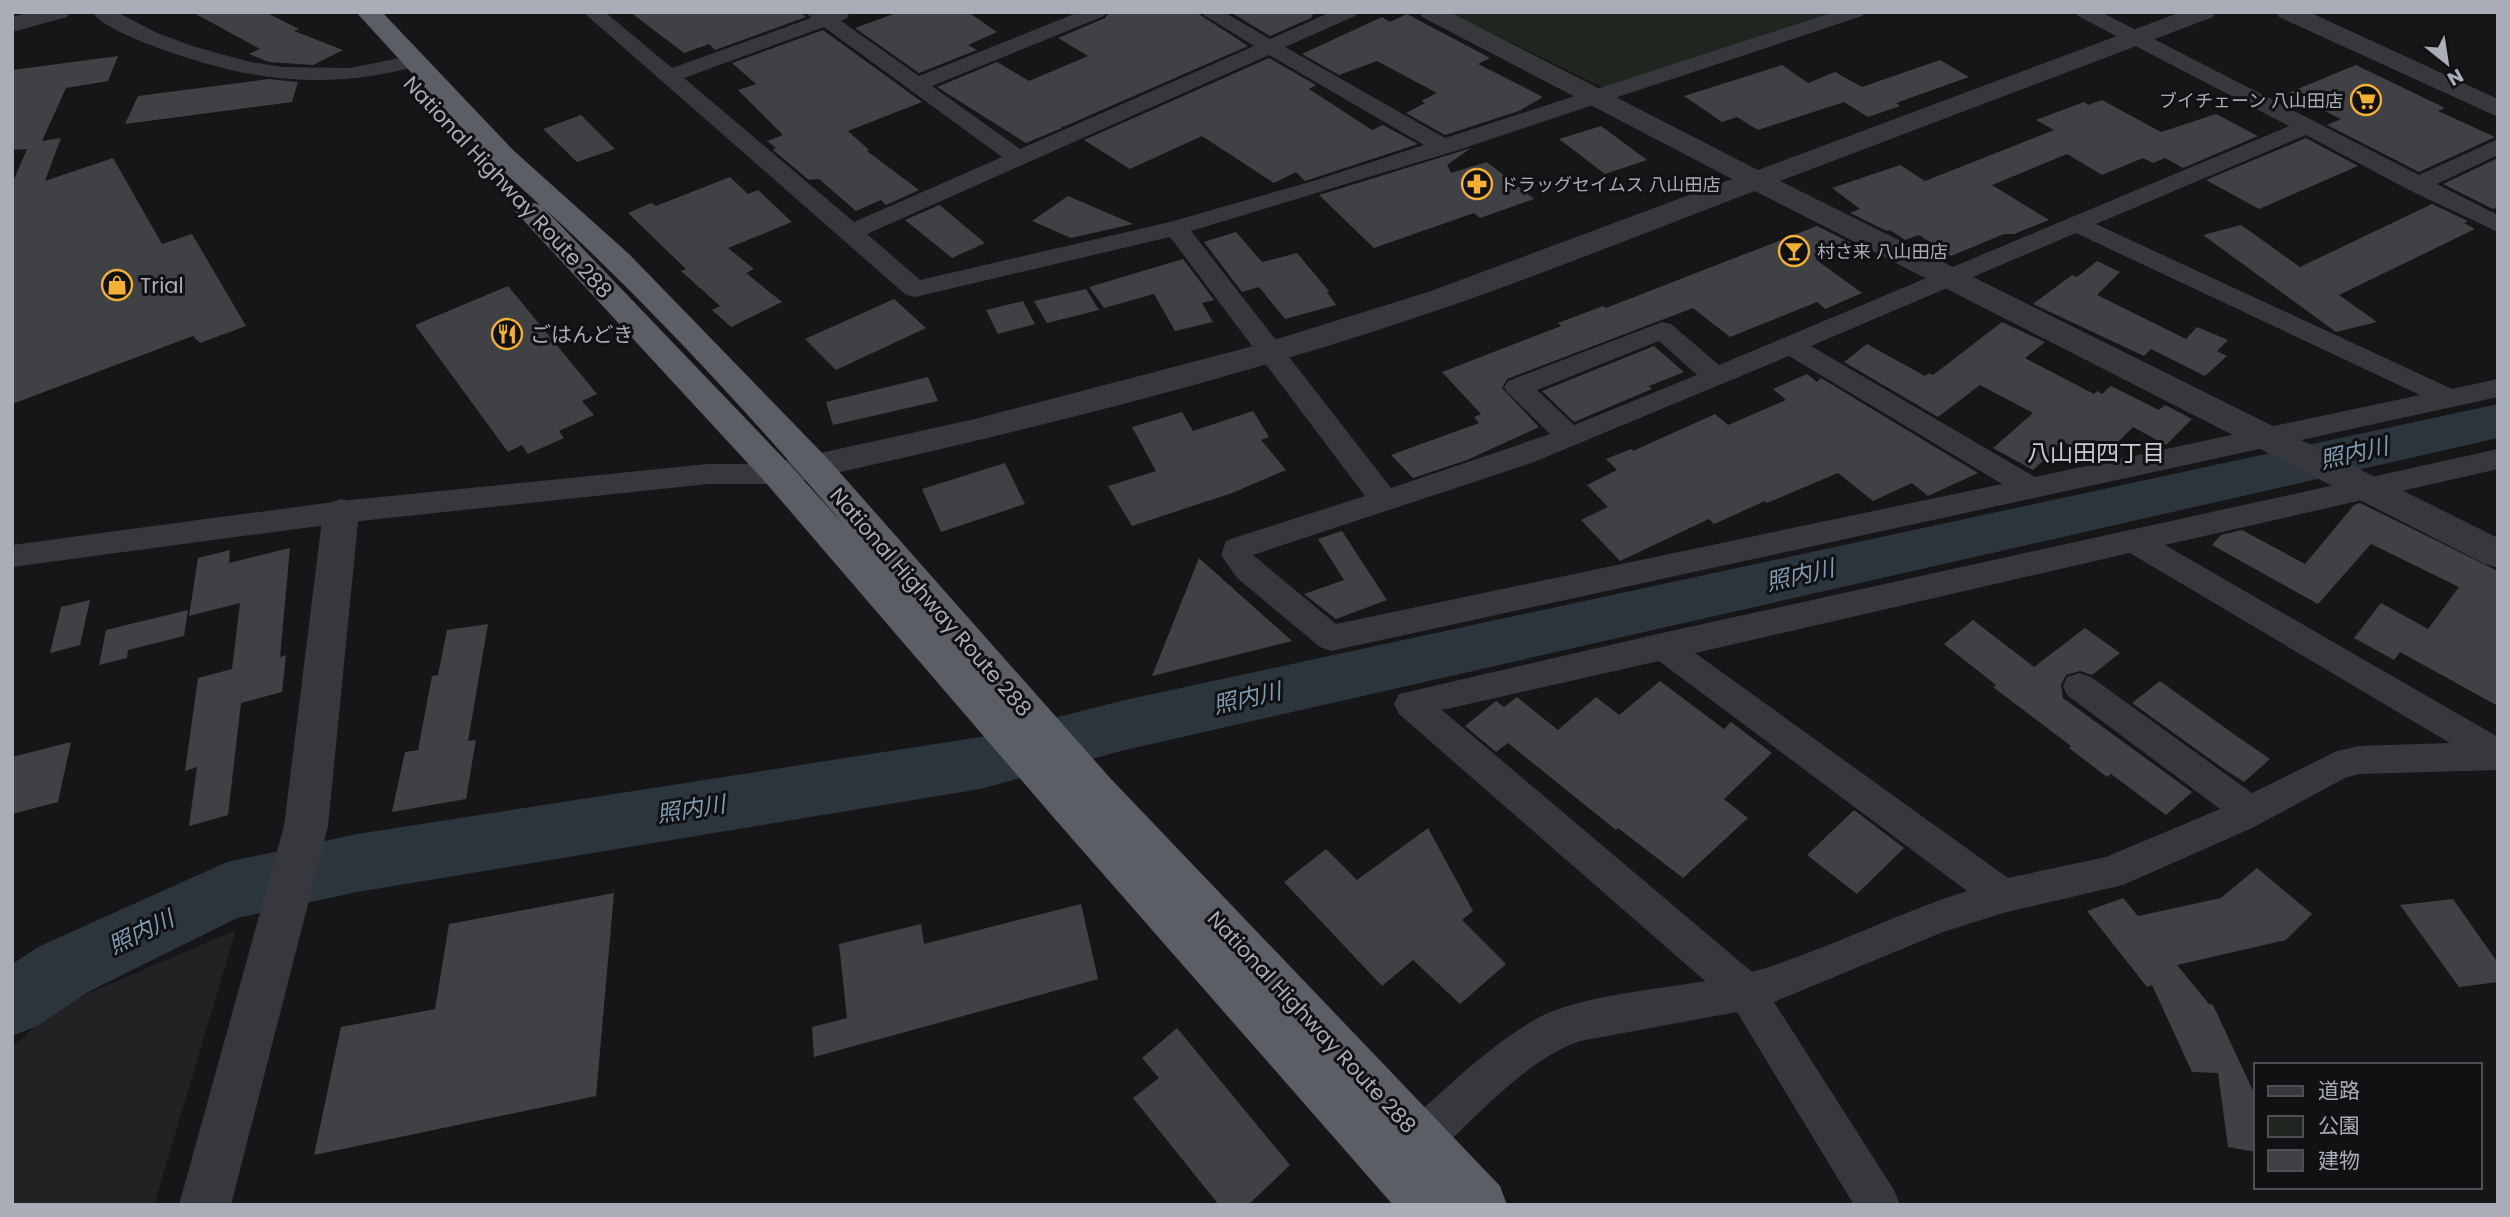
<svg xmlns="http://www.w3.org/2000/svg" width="2510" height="1217" viewBox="0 0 2510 1217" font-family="Poppins,'Noto Sans JP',sans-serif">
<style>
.built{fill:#222225}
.green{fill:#1e261f}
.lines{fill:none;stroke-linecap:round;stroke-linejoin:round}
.river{fill:#2c353c;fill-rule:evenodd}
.building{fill:#404145}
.minor{fill:#37383d;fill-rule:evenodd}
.tertiary{fill:#37383d;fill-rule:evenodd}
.trunk{fill:#5b5e65;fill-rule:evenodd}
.labels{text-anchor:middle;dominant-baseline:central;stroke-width:6;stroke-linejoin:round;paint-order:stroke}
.far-poi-label{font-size:18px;fill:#a8adb8;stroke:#111113;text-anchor:start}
.street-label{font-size:21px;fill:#a8adb8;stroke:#111113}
.poi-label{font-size:21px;fill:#a8adb8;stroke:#111113;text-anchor:start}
.neighbourhood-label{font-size:23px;fill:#c9ccd4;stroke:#111113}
.water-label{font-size:23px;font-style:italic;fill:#7f9bb3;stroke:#111113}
</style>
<rect width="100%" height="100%" fill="#161618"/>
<path class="built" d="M236 930 154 1205H12V1047L59 1006Z"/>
<path class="green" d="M1449 12H1835L1604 88Z"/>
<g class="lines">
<path class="river" d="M2498 404V438L1125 750 980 789 357 892 237 918 88 992 37 1026 12 1036V964L40 946 227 862 357 834 980 737 1125 700Z"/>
</g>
<path class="building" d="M192 12H265L299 29 294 31 343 50 313 65 269 62 249 54 260 49Z
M630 12H800L806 17 715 50 709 44 684 53Z
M899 12H968L997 32 968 45 977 50 919 73 855 28Z
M1109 12H1196L1248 46 1063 127 1061 125 1062 128 1026 143 937 87 997 62 1029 81 1088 56 1058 38 1105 18Z
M1230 12H1314L1311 18 1270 36Z
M1407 14 1490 58 1478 64 1543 97 1519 111 1445 135 1406 113 1425 103 1421 101 1437 93 1377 61 1339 75 1302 54 1382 17 1390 22Z
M823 30 922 102 848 131 869 150 867 151 919 190 886 205 881 200 856 211 819 179 809 180 773 150 776 148 767 141 783 135 738 90 756 84 732 63Z
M118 56 108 81 66 88 42 141 61 138 45 181 113 158 162 244 192 234 246 326 200 343 193 336 12 404V184L27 149 12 150V70Z
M1269 58 1316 85 1309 89 1372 130 1383 125 1418 144 1305 181 1296 172 1274 183 1202 136 1130 169 1084 140Z
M1940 60 1969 77 1896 103 1900 106 1868 117 1844 102 1758 130 1737 117 1722 122 1684 96 1782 65 1808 83 1835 72 1862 87Z
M2356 65 2445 108 2438 111 2495 137 2419 172 2327 125 2341 119 2288 93Z
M269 79 298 82 292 102 125 124 138 96Z
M2102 100 2161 132 2216 114 2258 136 2183 168 2165 158 2153 163 2143 158 2102 175 2067 154 1992 185 2049 220 2014 234H2004L1951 256 1919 235 1905 240 1890 230 1887 231 1850 213 1860 209 1832 188 1900 165 1925 181 2054 130 2036 120 2084 102 2088 105Z
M581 115 615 149 577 162 543 129Z
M1601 126 1647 160 1605 174 1559 139Z
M2306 138 2358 166 2259 209 2206 180Z
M1471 148 1447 165 1451 173 1487 162 1534 199 1480 218 1474 213 1374 248 1319 195Z
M2498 158V207L2493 209 2443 184Z
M730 177 748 194 758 190 792 222 728 248 754 269 746 273 782 302 731 327 712 310 720 306 681 271 686 269 628 213 651 203 656 206Z
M1068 196 1133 224 1071 238 1032 221Z
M2432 204 2468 221 2464 223 2475 229 2339 295 2377 322 2336 332 2203 235 2241 225 2300 267Z
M939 205 943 208 985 243 952 258 905 220Z
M1817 226 1853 244 1815 259 1862 293 1825 309 1817 302 1730 337 1693 308 1507 379 1502 388 1539 427 1467 460 1413 478 1391 455 1479 423 1474 417 1481 414 1442 372 1561 326 1558 323 1603 306 1606 308Z
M1236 232 1262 262 1297 253 1329 291 1327 292 1336 305 1285 319 1259 287 1242 292 1204 242Z
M1183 259 1214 300 1202 303 1213 322 1175 331 1154 294 1104 308 1089 287Z
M2097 261 2120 272 2097 295 2186 339 2197 327 2228 340 2217 351 2227 356 2205 376 2151 349 2144 356 2033 304 2072 275 2077 277Z
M508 286 597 394 582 401 594 415 559 431 564 438 528 454 522 445 508 452 415 325Z
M1086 289 1099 310 1047 323 1034 301Z
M894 299 926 328 836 370 805 339Z
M1023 301 1035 324 998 334 986 310Z
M2002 322 2045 342 2025 358 2094 394 2097 391 2102 394 2111 386 2159 410 2165 405 2192 419 2166 445 2133 427 2110 450 2104 447 2093 457 2064 442 2033 470 1993 448 2033 413 1980 385 1938 417 1844 362 1867 344 1925 376 1929 373 1933 375Z
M1654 346 1684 372 1649 386 1652 389 1574 422 1542 391Z
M1807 374 1817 382 1821 378 1978 473 1928 496 1912 483 1873 501 1838 473 1767 503 1765 501 1714 524 1709 519 1620 561 1581 520 1608 507 1587 485 1617 470 1606 459 1631 449 1633 451 1715 414 1728 425 1786 400 1773 389Z
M928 377 938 401 833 425 826 402Z
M1253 411 1269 437 1261 440 1286 470 1232 493 1132 526 1108 486 1156 471 1132 427 1182 412 1193 431Z
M1005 463 1025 504 941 532 922 489Z
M2360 503 2498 571V706L2400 652 2394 660 2354 638 2381 603 2428 629 2459 587 2371 544 2318 604 2212 545 2221 535 2242 530 2305 564 2354 505Z
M1342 531 1387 600 1336 619 1304 594 1344 580 1318 539Z
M290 548 280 657 286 655 282 692 241 703 228 815 189 826 197 767 185 771 198 678 232 669 240 603 189 616 198 558 230 550 229 563Z
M1199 558 1292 641 1152 676Z
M90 600 80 645 50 653 61 607Z
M188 610 184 636 128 650 127 658 99 665 106 630Z
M1973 620 2034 667 2085 628 2120 653 2092 675 2080 671 2066 675 2061 685 2063 698 2192 792 2166 815 2111 774 2107 777 2069 748 2071 746 1993 687 1996 685 1944 644Z
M488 624 468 741 476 740 466 799 392 812 405 752 418 750 432 676 438 675 447 630Z
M1660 681 1724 729 1731 722 1772 753 1724 799 1748 818 1683 878 1618 828 1616 830 1508 743 1496 752 1465 726 1496 701 1504 707 1517 697 1558 730 1596 697 1619 715Z
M2160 681 2228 730 2270 759 2244 782 2221 767 2132 703Z
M71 742 58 802 12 814V757Z
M1854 810 1904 848 1857 894 1807 855Z
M1428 828 1473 911 1462 920 1506 964 1460 1004 1413 960 1382 986 1284 882 1326 849 1357 880Z
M2257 868 2312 914 2286 940 2177 965 2209 1004 2213 1005 2256 1097V1152L2228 1147 2218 1073 2192 1072 2152 985 2147 987 2087 911 2123 898 2138 916 2221 898Z
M614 893 596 1096 314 1155 341 1027 435 1009 449 924Z
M2453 899 2498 963V982L2459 987 2400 905Z
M1081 904 1098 979 814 1057 812 1027 847 1018 839 944 921 924 924 944Z
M1177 1028 1290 1165 1248 1205H1219L1133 1098 1159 1078 1142 1058Z"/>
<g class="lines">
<path class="minor" d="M92 12H117L155 32 192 46 250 62 283 67 350 68 415 55 422 57 425 61 422 65C324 92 247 81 153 46 137 40 102 26 92 12Z
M583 12H605L672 68 811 18 806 12H849L847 18 841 21 919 76 1079 12H1107L1104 16 932 86 1020 149 1254 46 1199 12H1224L1270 39 1331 12H1358L1355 16 1285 47 1445 138 1834 12H1865L1862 16 1452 152 1191 231 1391 488 1550 434 1508 393 1504 387 1508 381 1662 322 1671 324 1719 365 2289 126 2078 16 2075 12H2101L2419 175 2498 139V155L2437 184 2498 215V232L2409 190 2306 135 2096 224 2452 389 2498 379V397L1331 651 1320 647 1237 578 1221 555 1226 541 1234 538 1365 496 1170 237 915 297 906 295ZM824 27 1002 157 854 222 684 78ZM1269 55 1424 145 1313 181 1170 222 920 280 867 234ZM2076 233 2420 395 2035 477 1811 346ZM1659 341 1697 375 1574 425 1537 390ZM1789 356 2002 484 1336 624 1253 555 1534 462Z
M2498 449V469L2165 545 2498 737V770L2359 774 2345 778 2252 828 2123 885 2003 913 1943 932 1774 1002 1894 1190 1900 1205H1854L1737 1012 1580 1041C1527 1059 1477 1116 1436 1154L1421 1160 1406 1154 1400 1139 1406 1124C1447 1088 1488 1046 1536 1019 1579 995 1656 990 1705 981L1399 714 1394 704 1399 694 1662 633ZM2130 553 2450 743 2359 746 2337 751 2252 793 2091 677 2079 673 2067 677 2063 686 2067 695 2220 809 2106 857 2008 878 1695 653ZM1659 661 1967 891C1894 914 1825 951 1752 972L1442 710Z
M708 464H778L788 467 792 474 788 481 778 484H708L341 523 12 567V545L341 501Z"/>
<path class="tertiary" d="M30 12H70L67 17 12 32V17Z
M1419 12H1450L1758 170 2181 12H2216L2213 17 1780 181 2498 538V568L2485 564 1755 191C1654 229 1554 270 1453 305 1233 381 1005 436 778 486L766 483 760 474 766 465 975 419 1261 344 1431 291 1732 179 1422 17Z
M2276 12H2309L2498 99V117L2279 17Z
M341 499 354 503 359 512 328 826 231 1205H179L284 826 323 512 328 503Z"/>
<path class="trunk" d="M356 12H382L513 150 629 254 827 458 1111 779 1500 1186 1507 1205H1393L1054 818 766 483 515 211 520 205 530 202 540 205 493 162ZM543 207C650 306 750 414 844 525L790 465Z"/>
</g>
<defs>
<g id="supermarket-ring" transform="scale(1.575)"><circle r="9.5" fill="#111113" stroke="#f2b134" stroke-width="1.5"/><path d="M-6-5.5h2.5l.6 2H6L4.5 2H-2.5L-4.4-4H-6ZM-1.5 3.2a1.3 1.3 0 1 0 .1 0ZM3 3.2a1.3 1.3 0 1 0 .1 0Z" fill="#f2b134"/></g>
<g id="pharmacy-ring" transform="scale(1.575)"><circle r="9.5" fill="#111113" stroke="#f2b134" stroke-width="1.5"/><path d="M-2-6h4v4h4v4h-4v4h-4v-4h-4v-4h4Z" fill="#f2b134"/></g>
<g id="bar-ring" transform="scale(1.575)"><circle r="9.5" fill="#111113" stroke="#f2b134" stroke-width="1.5"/><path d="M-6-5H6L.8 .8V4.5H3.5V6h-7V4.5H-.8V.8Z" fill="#f2b134"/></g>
<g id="shop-ring" transform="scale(1.575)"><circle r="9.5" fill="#111113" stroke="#f2b134" stroke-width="1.5"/><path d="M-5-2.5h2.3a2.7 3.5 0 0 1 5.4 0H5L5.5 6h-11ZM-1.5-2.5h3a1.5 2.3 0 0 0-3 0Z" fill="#f2b134"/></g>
<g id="restaurant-ring" transform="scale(1.575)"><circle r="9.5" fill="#111113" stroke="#f2b134" stroke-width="1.5"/><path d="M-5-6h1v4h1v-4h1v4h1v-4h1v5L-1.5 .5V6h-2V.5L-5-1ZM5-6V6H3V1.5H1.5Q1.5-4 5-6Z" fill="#f2b134"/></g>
</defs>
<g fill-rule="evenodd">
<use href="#supermarket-ring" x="2366" y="100"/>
<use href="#pharmacy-ring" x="1477" y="184"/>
<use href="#bar-ring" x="1794" y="251"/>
<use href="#shop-ring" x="117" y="285"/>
<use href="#restaurant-ring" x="507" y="334"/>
</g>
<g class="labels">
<g class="far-poi-label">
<text x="2343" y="100" text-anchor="end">ブイチェーン 八山田店</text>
<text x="1500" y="184">ドラッグセイムス 八山田店</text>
<text x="1817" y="251">村さ来 八山田店</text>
</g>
<g class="street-label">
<text transform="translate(508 187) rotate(47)">National Highway Route 288</text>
<text transform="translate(931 602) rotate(49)">National Highway Route 288</text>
<text transform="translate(1312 1022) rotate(47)">National Highway Route 288</text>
</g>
<g class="poi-label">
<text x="140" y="285">Trial</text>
<text x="530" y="334">ごはんどき</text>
</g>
<g class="neighbourhood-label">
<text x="2096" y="453">八山田四丁目</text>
</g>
<g class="water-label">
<text transform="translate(2354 453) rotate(-13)">照内川</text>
<text transform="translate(1800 575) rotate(-13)">照内川</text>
<text transform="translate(1247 698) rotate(-13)">照内川</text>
<text transform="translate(691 809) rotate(-9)">照内川</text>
<text transform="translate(141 932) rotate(-26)">照内川</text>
</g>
</g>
<rect width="2510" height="1217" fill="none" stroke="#a8adb8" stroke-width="28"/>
<rect x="2254" y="1063" width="228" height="126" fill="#111113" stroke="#4d4f55" stroke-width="2"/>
<rect x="2268" y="1086" width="35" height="10" fill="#37383d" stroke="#4d4f55" stroke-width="2"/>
<text x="2318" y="1098" font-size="21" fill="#a8adb8">道路</text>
<rect x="2268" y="1116" width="35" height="21" fill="#1e261f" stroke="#4d4f55" stroke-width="2"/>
<text x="2318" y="1133" font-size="21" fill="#a8adb8">公園</text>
<rect x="2268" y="1150" width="35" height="21" fill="#404145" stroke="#4d4f55" stroke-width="2"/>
<text x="2318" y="1168" font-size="21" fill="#a8adb8">建物</text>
<g transform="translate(2447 63) rotate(150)" stroke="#111113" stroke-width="5" paint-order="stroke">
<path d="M0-5L12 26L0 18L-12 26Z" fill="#a8adb8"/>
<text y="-10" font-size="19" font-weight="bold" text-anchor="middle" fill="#a8adb8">N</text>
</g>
</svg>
